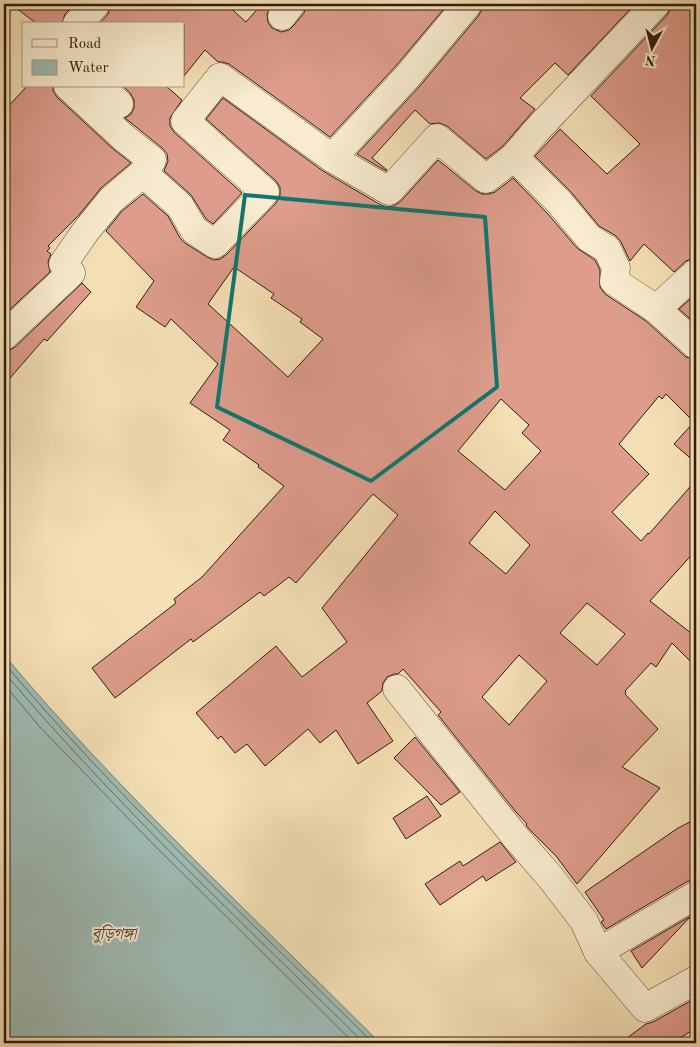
<svg xmlns="http://www.w3.org/2000/svg" width="700" height="1047" font-family="'Old Standard TT','Noto Serif Bengali',serif">
<style>
.water{fill:#9ebbb4;stroke:#727c71}
.lines{fill:none;stroke-linecap:round;stroke-linejoin:round}
.shore{stroke:#676c60;stroke-width:1}
.building{fill:#dd9c8c;stroke:#301d0c;fill-rule:evenodd}
.minor-casing{stroke:#614e36;stroke-width:29}
.minor{stroke:#f8ebcf;stroke-width:28}
.marked{fill:none;stroke:#0f766e;stroke-width:4;stroke-linejoin:round}
.labels{text-anchor:middle;stroke-width:4;stroke-linejoin:round;paint-order:stroke}
.water-label{font-size:16px;font-style:italic;fill:#514c3e;stroke:#f8ebcf}
</style>
<rect width="100%" height="100%" fill="#f5e0b5"/>
<filter id="stains"><feTurbulence type="fractalNoise" baseFrequency=".004" numOctaves="4"/><feColorMatrix values="0 0 0 0 .2 0 0 0 0 .09 0 0 0 0 .02 0 0 0 .5 -.17"/></filter>
<radialGradient id="worn" r=".72"><stop offset=".6" stop-color="#630" stop-opacity="0"/><stop offset="1" stop-color="#630" stop-opacity=".3"/></radialGradient>
<path class="water" d="M4,655c116,138 249,261 376,388h-376z"/>
<g class="lines">
<g class="shore">
<path d="M4,663c114,135 244,256 369,380"/>
<path d="M4,672c111,132 238,250 360,371"/>
<path d="M4,684l35,42 114,118 201,199"/>
</g>
</g>
<g class="building">
<path d="M11,4h64l-10,10 -3,10h-25z"/>
<path d="M111,4h115l20,18 16,-18h10l-5,10 1,8 4,6 9,4 8,-2 5,-5 10,-12 2,-9h142l-53,63 -65,70 -101,-73 -7,-2h-4l-13,-12 -21,26v-52h-85l9,-10z"/>
<path d="M482,4h153l-67,71 -13,-12 -35,35 15,11 -32,37 -17,13 -39,-33 -8,-3 -9,1 -15,-14 -43,48 15,12 -1,1 -29,-17 62,-67 60,-72 3,-6z"/>
<path d="M671,4h25v254l-10,3 -12,11 -30,-28 -14,17 -9,-19 -5,-6 -17,-10 -28,-34 -36,-36 25,-27 47,45 33,-30 -49,-48 76,-81 4,-7z"/>
<path d="M27,86h26v5l4,6 55,51 19,15 -30,25 -22,27 -31,31 2,2 -3,3 4,3 -3,8 2,10 -46,43v-204z"/>
<path d="M123,86h43l16,14 -12,18v8l4,6 68,61 -29,31 -7,-5 -15,-24 -27,-24 4,-10 -1,-7 -5,-6 -37,-30 6,-4 3,-6v-8l-4,-7z"/>
<path d="M223,98l100,73 58,34 6,2 7,-1 7,-5 37,-41 38,31 6,3h7l6,-2 18,-14 35,36 29,34 18,12 5,10v17l5,7 41,27 40,36 10,3v103l-22,-19 20,-22 -28,-28 -4,5 -3,-3 -40,48 30,30 -37,38 29,29 7,-8 1,1 47,-54v70l-46,51 46,36v30l-24,-24 -16,24 -5,-4 -26,28 1,1 -1,2 33,35 -36,38 38,21 -83,96 -21,-28 -26,-26 -4,-5 1,-1 -11,-12 -78,-97 3,-3 -38,-43 -5,5h-4l-7,3 -4,6 -1,8 -15,12 26,38 -35,23 -22,-34 -16,13 -12,-14 -43,37 -18,-22 -12,9 -14,-17 -3,3 -22,-26 80,-67 26,31 45,-35 -25,-34 76,-93 -25,-21 -77,89 -7,-6 -25,19 -4,-4 -67,50 -2,-3 -76,59 -23,-30 84,-65 -2,-4 28,-22 82,-91 -26,-19 1,-2 -36,-25 7,-10 -40,-27 28,-39 -47,-45 -6,8 -29,-20 18,-26 -48,-50 16,-20 21,-17 25,22 12,22 5,5 22,14 7,3 6,-1 6,-4 50,-52 4,-8v-8l-4,-6 -70,-62zM234,267l40,27 -3,4 31,21 -2,3 23,17 -35,38 -80,-73zM501,399l28,26 -7,8 19,18 -36,39 -47,-39zM495,511l35,34 -24,29 -37,-31zM587,603l38,31 -28,31 -37,-32zM519,655l28,26 -38,44 -27,-28z"/>
<path d="M82,283l9,9 -44,49 -3,-2 -40,46v-34h4l7,-4z"/>
<path d="M696,294v30l-17,-15z"/>
<path d="M415,737l45,55 -19,13 -47,-47z"/>
<path d="M427,796l14,20 -35,23 -13,-21z"/>
<path d="M696,819v60l-8,2 -82,48 -5,-7 3,-2 -19,-28 93,-64z"/>
<path d="M500,842l16,20 -30,19 -3,-5 -43,29 -15,-21 35,-23 3,5z"/>
<path d="M691,916l-49,52 -11,-17z"/>
<path d="M696,998v30l-24,15h-52l26,-19 7,-2z"/>
</g>
<g class="lines">
<defs>
<g id="minor">
<path d="M282,16l9,-12"/>
<path d="M77,24l19,-20"/>
<path d="M68,86l55,51 29,23 -9,13 37,33 14,24 21,14 50,-52 -80,-71 35,-44 112,81 57,33 48,-53 49,41 28,-22 21,-25 121,-128"/>
<path d="M99,86l20,18"/>
<path d="M514,157l46,46 29,35 18,11 9,19 -2,13 42,28 40,-36"/>
<path d="M332,158l75,-81 60,-72 -1,-1"/>
<path d="M656,309l40,36"/>
<path d="M4,336l67,-63 -8,-9 22,-32 26,-32 32,-27"/>
<path d="M397,689l121,151 33,38 33,43 14,31 47,56 51,-28"/>
<path d="M598,952l98,-57"/>
</g>
</defs>
<use href="#minor" class="minor-casing"/>
<use href="#minor" class="minor"/>
</g>
<path class="marked" d="M245,195l240,22 12,170 -126,94 -154,-74z"/>
<g class="labels">
<g class="water-label">
<text x="114" y="939">বুড়িগঙ্গা</text>
</g>
</g>
<rect width="700" height="1047" fill="none" stroke="#f5e0b5" stroke-width="20"/>
<rect x="5" y="5" width="690" height="1037" fill="none" stroke="#301d0c" stroke-width="2.5"/>
<rect x="10" y="10" width="680" height="1027" fill="none" stroke="#301d0c"/>
<rect x="22" y="22" width="162" height="65" fill="#f8ebcf" stroke="#a89981"/>
<rect x="32" y="39" width="25" height="8" fill="#f8ebcf" stroke="#a89981"/>
<text x="68" y="48" font-size="15" fill="#301d0c">Road</text>
<rect x="32" y="60" width="25" height="15" fill="#9ebbb4" stroke="#a89981"/>
<text x="68" y="72" font-size="15" fill="#301d0c">Water</text>
<g transform="translate(652 48) rotate(187)" stroke="#f8ebcf" stroke-width="4" paint-order="stroke">
<path d="M0-4L9 19L0 12L-9 19Z" fill="#301d0c"/>
<text y="-8" font-size="14" font-weight="bold" text-anchor="middle" fill="#301d0c">N</text>
</g>
<rect width="100%" height="100%" filter="url(#stains)"/>
<rect width="100%" height="100%" fill="url(#worn)"/>
</svg>
